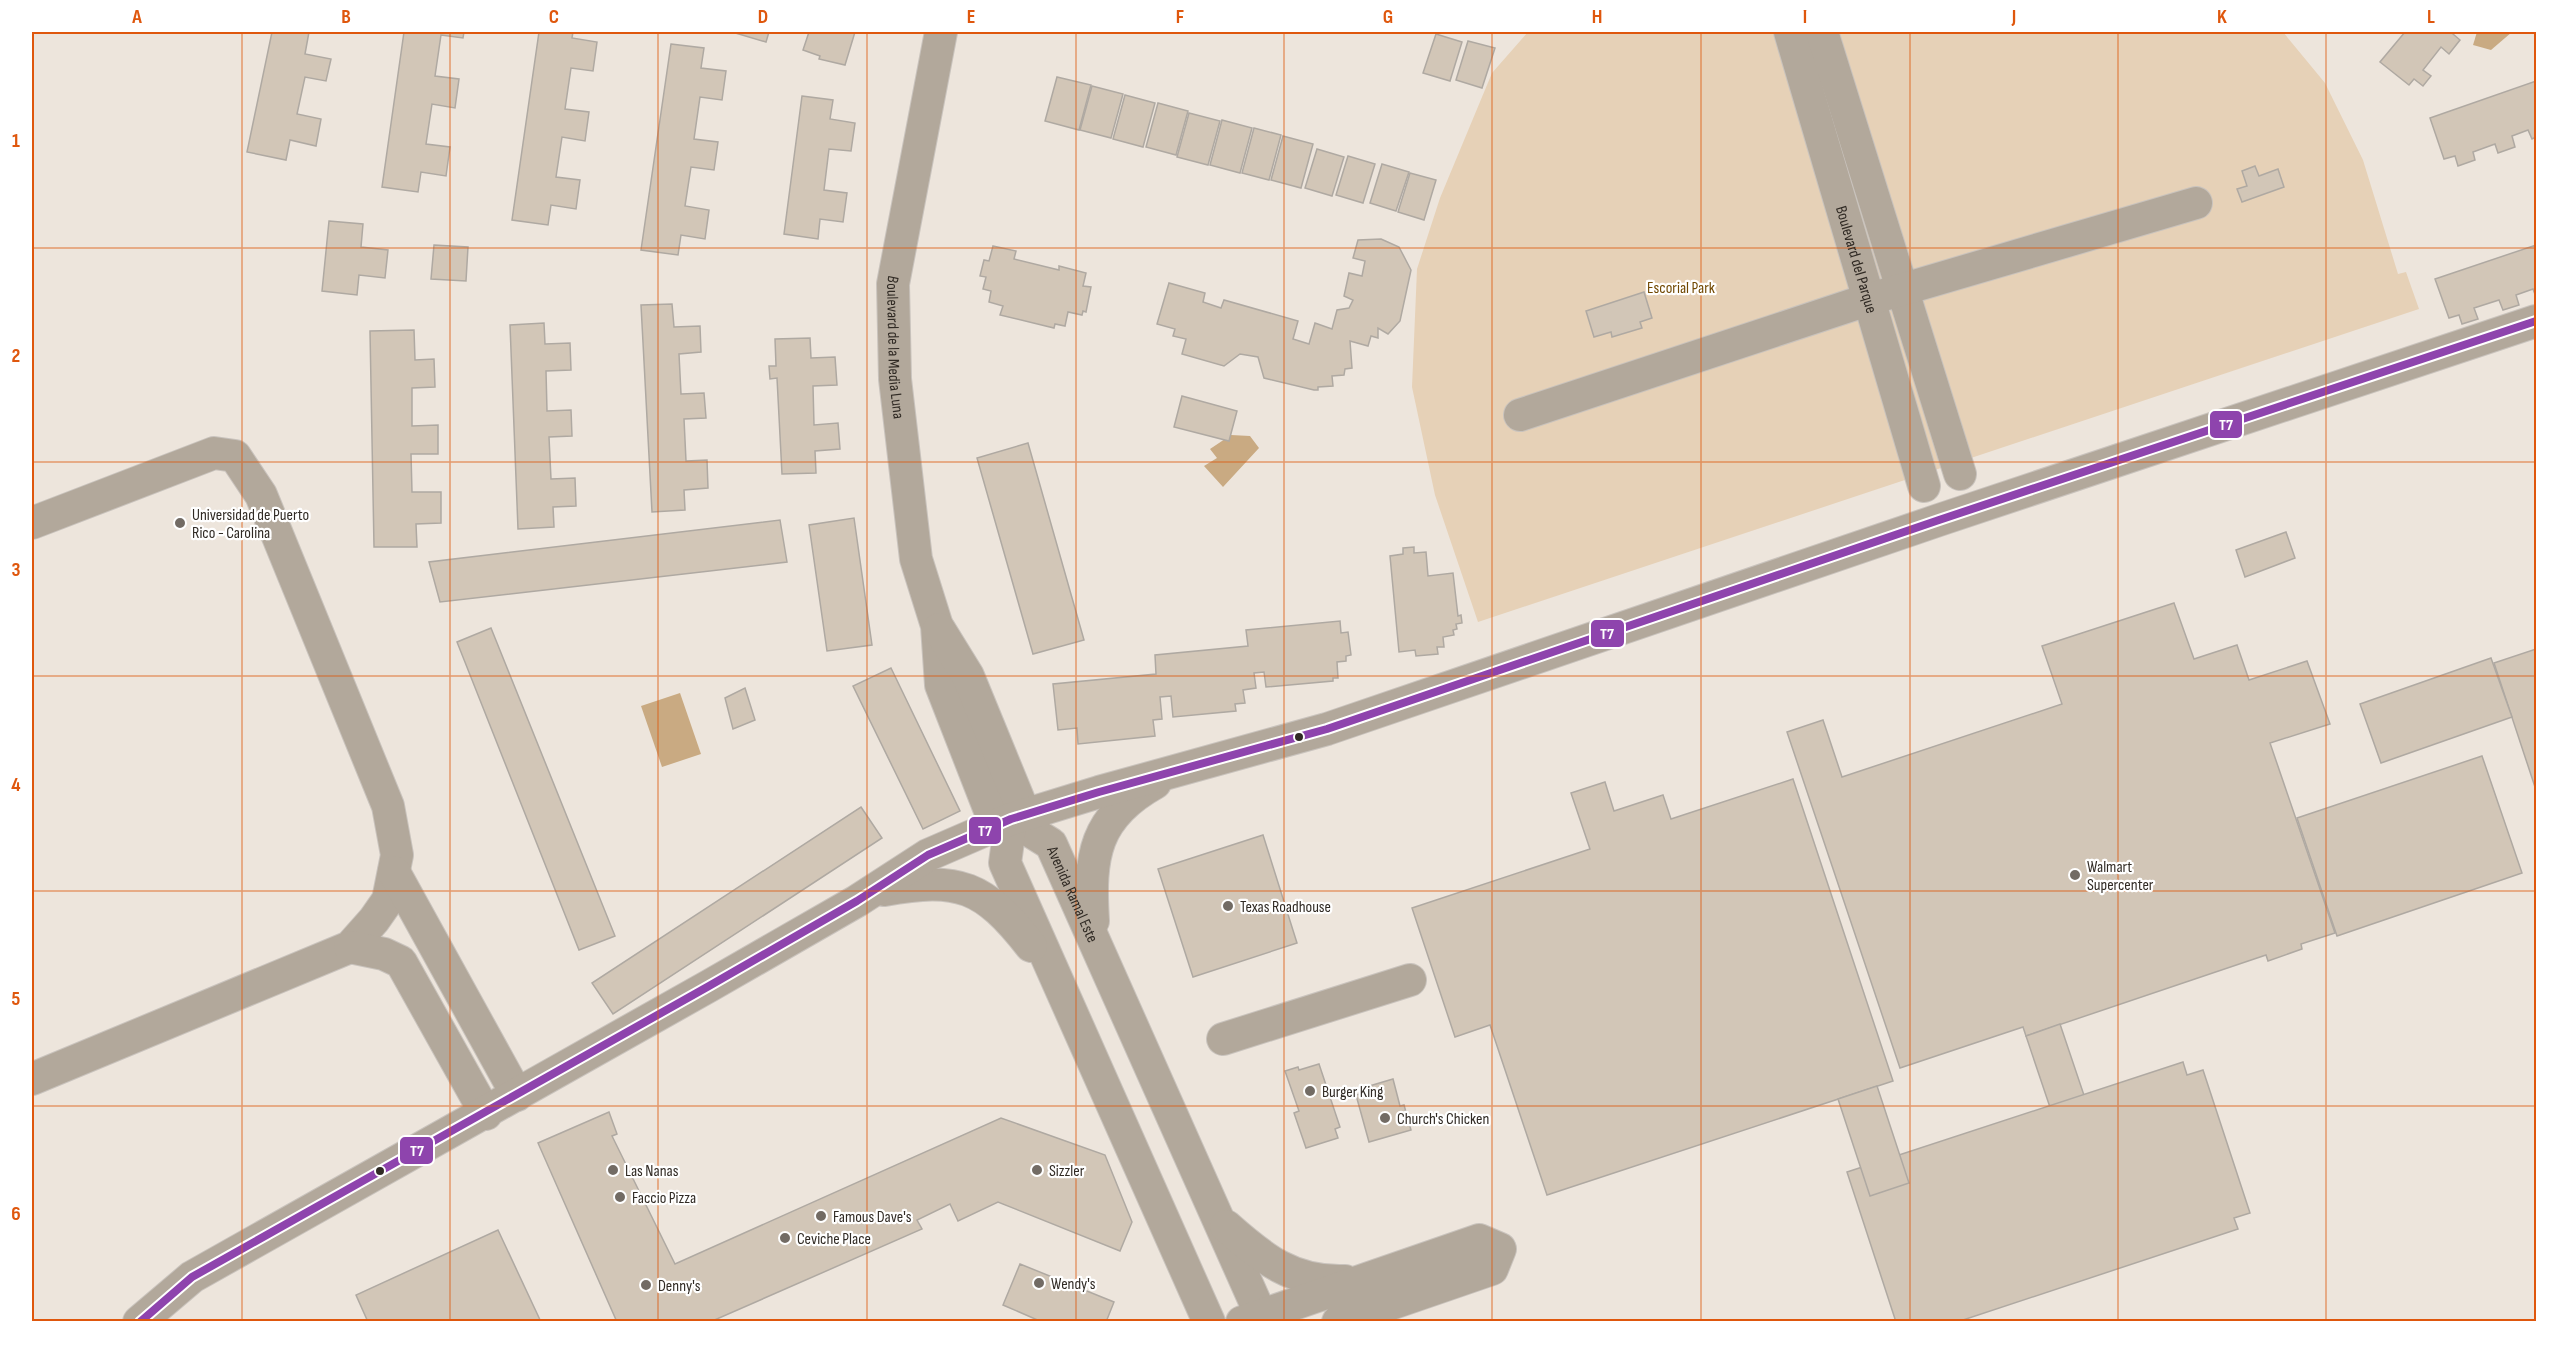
<svg xmlns="http://www.w3.org/2000/svg" width="2568" height="1353" font-family="'Sofia Sans Condensed',sans-serif">
<style>
.green{fill:#e6d1b7}
.water{fill:#c9aa82}
.building{fill:#d2c6b7;stroke:#afa9a2;stroke-width:1.5}
.lines{fill:none;stroke-linecap:round;stroke-linejoin:round}
.minor-casing{stroke:#c9c3bd;stroke-width:34}
.minor{stroke:#b2a89b;stroke-width:32}
.bus-1-casing{stroke:#fff;stroke-width:12}
.bus-1{stroke:#8e44ad;stroke-width:8}
.grid{fill:none;stroke:#df570d;stroke-width:1.5;stroke-opacity:0.55}
.poi-dot{fill:#726b64;stroke:#fff;stroke-width:2}
.bus-dot{fill:#302a24;stroke:#fff;stroke-width:2}
.labels{text-anchor:middle;stroke-width:4.5;stroke-linejoin:round;paint-order:stroke}
.street-label{font-size:16px;fill:#302a24;stroke:#fff}
.park-label{font-size:16px;fill:#714801;stroke:#fff}
.poi-label{font-size:16px;fill:#302a24;stroke:#fff;text-anchor:start}
.line-badge{stroke:#fff;stroke-width:2}
.badge-label{font-size:16px;text-anchor:middle;font-weight:bold;fill:#fff}
.neatline{fill:none;stroke:#df570d;stroke-width:2}
.grid-label{font-size:20px;text-anchor:middle;font-weight:bold;fill:#df570d}
</style>
<rect width="100%" height="100%" fill="#ede5dc"/>
<path class="green" d="M1528,32h755l42,51 38,77 35,114 8,-2 13,37 -941,313 -43,-127 -23,-108 5,-118 23,-71 52,-125z"/>
<g class="water">
<path d="M2477,32h35l-21,18 -18,-5z"/>
<path d="M1231,435l19,1 9,12 -36,39 -19,-21 13,-8 -7,-9z"/>
<path d="M680,693l21,61 -39,13 -21,-61z"/>
</g>
<g class="building">
<path d="M272,32h37l-4,22 26,5 -5,22 -21,-4 -8,37 24,5 -5,27 -26,-6 -4,20 -39,-8z"/>
<path d="M404,32h60l-1,6 -22,-3 -6,41 24,3 -4,29 -23,-4 -6,40 24,3 -4,29 -25,-4 -3,20 -36,-5z"/>
<path d="M539,32h34l-1,6 25,4 -4,29 -22,-3 -6,41 24,3 -4,29 -23,-4 -6,40 24,3 -4,29 -25,-4 -3,20 -36,-5z"/>
<path d="M732,32h37l-3,10z"/>
<path d="M809,32h46l-10,33 -26,-6 1,-3 -17,-6z"/>
<path d="M2405,32h50l-2,2 7,6 -11,14 -8,-7 -18,23 8,6 -8,10 -9,-7 -5,6 -29,-23z"/>
<path d="M1436,34l26,8 -12,39 -27,-8z"/>
<path d="M1468,41l27,7 -13,40 -26,-8z"/>
<path d="M671,44l33,4 -3,20 25,3 -4,29 -22,-3 -6,42 24,3 -4,28 -23,-3 -6,39 24,4 -4,29 -24,-4 -3,20 -37,-5z"/>
<path d="M1057,77l34,8 -12,45 -34,-9z"/>
<path d="M2536,81v56l-4,2 -4,-9 -16,6 3,11 -17,6 -3,-9 -22,8 2,8 -17,6 -3,-10 -11,3 -14,-41z"/>
<path d="M1092,86l31,8 -12,44 -31,-8z"/>
<path d="M1125,95l30,8 -12,44 -30,-8z"/>
<path d="M802,96l31,4 -3,19 25,4 -4,28 -22,-2 -5,41 23,3 -4,29 -23,-3 -2,20 -34,-5z"/>
<path d="M1158,103l30,8 -12,44 -30,-8z"/>
<path d="M1189,113l31,8 -12,44 -31,-8z"/>
<path d="M1222,120l30,8 -12,45 -30,-8z"/>
<path d="M1254,128l27,7 -12,45 -27,-7z"/>
<path d="M1283,136l30,8 -12,44 -30,-8z"/>
<path d="M1317,149l27,8 -12,39 -27,-8z"/>
<path d="M1348,156l27,8 -12,39 -27,-8z"/>
<path d="M1382,164l27,8 -13,39 -26,-8z"/>
<path d="M2255,166l4,10 19,-7 6,18 -42,15 -5,-13 10,-3 -5,-15z"/>
<path d="M1410,173l26,7 -12,40 -26,-8z"/>
<path d="M329,221l34,3 -2,23 27,3 -3,28 -26,-3 -2,20 -35,-4z"/>
<path d="M1381,239l18,8 12,23 -11,51 -12,13 -10,-6v10l-7,-2 -3,10 -18,-5 2,27 -7,1 -1,6 -12,1 1,10 -15,1v3h-4l-50,-12 -6,-21 -18,-3 -16,12 -42,-12 4,-15 -13,-3 2,-7 -18,-5 12,-41 36,10 -2,9 18,6 3,-8 74,21 -5,18 16,5 6,-21 17,6 5,-19 12,-2 4,-8 -9,-4 5,-23 13,3 3,-15 -12,-3 5,-18z"/>
<path d="M434,245l34,2 -2,34 -35,-2z"/>
<path d="M2536,245v52l-3,-8 -17,6 3,10 -16,5 -4,-10 -25,8 4,11 -16,5 -3,-9 -10,3 -14,-39z"/>
<path d="M993,246l23,5 -2,8 45,11v-4l27,7 -3,13 8,1 -5,25 -3,-1 -1,4 -14,-3 -3,14 -10,-2 -1,4 -54,-13 3,-9 -14,-4 2,-11 -8,-2 3,-12 -6,-1 4,-16 5,1z"/>
<path d="M1644,292l8,26 -12,4 2,6 -30,9 -1,-5 -17,5 -8,-26z"/>
<path d="M672,304l2,23 26,-1 1,26 -22,2 2,40 23,-1 2,25 -22,1 2,42 21,-1 1,28 -24,2 1,20 -33,2 -11,-207z"/>
<path d="M544,323l1,21 25,-1 1,27 -25,1 1,40 24,-1 1,26 -23,1 2,42 24,-1 1,28 -23,1 1,20 -36,2 -8,-204z"/>
<path d="M414,330l1,30 19,-1 1,28 -23,1v38l26,-1v29h-27l1,38h29v31l-25,1 1,23h-43l-4,-216z"/>
<path d="M810,338l1,20 24,-1 2,28 -24,1 1,39 24,-2 2,26 -25,2 1,22 -34,1 -5,-96 -7,1 -1,-13h7l-1,-27z"/>
<path d="M1182,396l55,15 -8,30 -55,-14z"/>
<path d="M1028,443l56,197 -51,14 -56,-196z"/>
<path d="M854,518l18,127 -45,6 -18,-126z"/>
<path d="M780,520l7,42 -347,40 -11,-40z"/>
<path d="M2286,532l9,26 -50,19 -9,-27z"/>
<path d="M1414,547v6l12,-1 2,24 25,-3 5,43 3,-1 1,8 -6,1 1,5 -4,1 1,5 -11,2 1,10h-7l1,7 -22,2 -1,-6 -16,2 -9,-96 13,-2v-6z"/>
<path d="M2174,603l20,56 43,-14 12,35 58,-19 23,63 -60,19 65,190 -34,11 1,5 -34,12 -2,-6 -240,81 -3,-9 -123,41 -113,-336 36,-12 19,57 220,-73 -20,-58z"/>
<path d="M1340,621l1,12 7,-1 3,23 -5,1v5l-9,1 1,16h-5v3l-67,6 -2,-15 -10,1 2,15 -13,2 2,13 -10,1 1,7 -63,6 -2,-21 -11,1 2,22 -9,1 2,16 -77,8 -1,-16 -19,2 -5,-46 103,-10 -1,-19 93,-9 -2,-16z"/>
<path d="M491,628l124,308 -36,14 -122,-308z"/>
<path d="M2536,649v141l-42,-127z"/>
<path d="M2491,658l21,59 -131,46 -21,-59z"/>
<path d="M891,668l69,143 -37,18 -70,-143z"/>
<path d="M745,688l10,32 -22,9 -8,-31z"/>
<path d="M2482,756l40,117 -185,63 -40,-118z"/>
<path d="M1793,779l100,302 -346,114 -57,-170 -35,12 -43,-129 178,-59 -19,-56 34,-11 9,29 49,-16 8,24z"/>
<path d="M861,807l21,31 -269,176 -21,-31z"/>
<path d="M1263,835l34,108 -104,34 -35,-108z"/>
<path d="M2060,1024l32,95 -34,12 -32,-95z"/>
<path d="M2183,1062l4,13 16,-5 47,143 -16,5 4,11 -281,93h-61l-49,-150z"/>
<path d="M1319,1064l21,63 -5,2 3,9 -32,10 -12,-35 5,-2 -14,-40 13,-4 1,3z"/>
<path d="M1393,1079l7,27 4,-1 7,25 -42,12 -13,-47 4,-1 -1,-5z"/>
<path d="M1877,1086l32,97 -39,13 -32,-97z"/>
<path d="M609,1112l8,22 -5,2 63,128 326,-146 104,37 27,67 -12,29 -122,-49 -40,19 -8,-17 -33,16 5,9 -212,93h-93l-79,-179z"/>
<path d="M498,1230l43,92h-173l-12,-27z"/>
<path d="M1020,1264l94,38 -8,20h-64l-39,-17z"/>
</g>
<g class="lines">
<defs>
<g id="minor">
<path id="s1" d="M941,32l-48,252 2,95 21,180 21,67 4,59 55,141"/>
<path id="s2" d="M1790,32l134,454"/>
<path d="M1822,32l138,442"/>
<path d="M1520,415l350,-116 326,-96"/>
<path d="M32,523l182,-70 21,3 26,39 127,311 9,49 -9,45 -14,20 -24,27 -318,132"/>
<path d="M939,629l29,47 57,139"/>
<path id="s3" d="M1011,819l40,25 213,478"/>
<path d="M1011,819l-6,44 204,459"/>
<path d="M394,872l123,223"/>
<path d="M884,890c75,-14 100,-4 147,56"/>
<path d="M1093,921c-4,-65 1,-104 62,-138"/>
<path d="M350,947l34,7 17,8 85,152"/>
<path d="M1223,1039l187,-59"/>
<path d="M1226,1226c37,33 67,57 119,55"/>
<path d="M139,1322l53,-45 517,-291 148,-85 71,-46 83,-36 88,-27 228,-63 612,-209 597,-199"/>
<path d="M1242,1322l237,-82 21,9 -8,20 -154,53"/>
</g>
</defs>
<use href="#minor" class="minor-casing"/>
<use href="#minor" class="minor"/>
<defs>
<path id="bus-1" d="M140,1322l52,-45 517,-291 148,-85 71,-46 83,-36 88,-27 228,-63 612,-209 597,-199"/>
</defs>
<use href="#bus-1" class="bus-1-casing"/>
<use href="#bus-1" class="bus-1"/>
</g>
<path class="grid" d="M242,32v1290M450,32v1290M658,32v1290M867,32v1290M1076,32v1290M1284,32v1290M1492,32v1290M1701,32v1290M1910,32v1290M2118,32v1290M2326,32v1290M32,248h2504M32,462h2504M32,676h2504M32,891h2504M32,1106h2504"/>
<g class="poi-dot">
<circle cx="180" cy="523" r="6"/>
<circle cx="2075" cy="875" r="6"/>
<circle cx="1228" cy="906" r="6"/>
<circle cx="1310" cy="1091" r="6"/>
<circle cx="1385" cy="1118" r="6"/>
<circle cx="613" cy="1170" r="6"/>
<circle cx="1037" cy="1170" r="6"/>
<circle cx="620" cy="1197" r="6"/>
<circle cx="821" cy="1216" r="6"/>
<circle cx="785" cy="1238" r="6"/>
<circle cx="1039" cy="1283" r="6"/>
<circle cx="646" cy="1285" r="6"/>
</g>
<g class="bus-dot">
<circle cx="1299" cy="737" r="5"/>
<circle cx="380" cy="1171" r="5"/>
</g>
<g class="labels">
<g class="street-label">
<text dy="6" stroke="none"><textPath href="#s2" startOffset="237">Boulevard del Parque</textPath></text>
<text dy="6" stroke="none"><textPath href="#s1" startOffset="320">Boulevard de la Media Luna</textPath></text>
<text dy="6" stroke="none"><textPath href="#s3" startOffset="102">Avenida Ramal Este</textPath></text>
</g>
<g class="park-label">
<text x="1681" y="293">Escorial Park</text>
</g>
<g class="poi-label">
<text x="192" y="520">Universidad de Puerto<tspan x="192" dy="18">Rico - Carolina</tspan></text>
<text x="2087" y="872">Walmart<tspan x="2087" dy="18">Supercenter</tspan></text>
<text x="1240" y="912">Texas Roadhouse</text>
<text x="1322" y="1097">Burger King</text>
<text x="1397" y="1124">Church's Chicken</text>
<text x="625" y="1176">Las Nanas</text>
<text x="1049" y="1176">Sizzler</text>
<text x="632" y="1203">Faccio Pizza</text>
<text x="833" y="1222">Famous Dave's</text>
<text x="797" y="1244">Ceviche Place</text>
<text x="1051" y="1289">Wendy's</text>
<text x="658" y="1291">Denny's</text>
</g>
</g>
<g class="line-badge">
<rect x="2209" y="410" width="34" height="29" rx="6" fill="#8e44ad"/>
<rect x="1590" y="619" width="35" height="29" rx="6" fill="#8e44ad"/>
<rect x="968" y="816" width="34" height="29" rx="6" fill="#8e44ad"/>
<rect x="399" y="1136" width="35" height="29" rx="6" fill="#8e44ad"/>
</g>
<g class="badge-label">
<text x="2226" y="430">T7</text>
<text x="1607" y="639">T7</text>
<text x="985" y="836">T7</text>
<text x="417" y="1156">T7</text>
</g>
<rect width="2568" height="1353" fill="none" stroke="#ffffff" stroke-width="66"/>
<rect x="33" y="33" width="2502" height="1287" class="neatline"/>
<g class="grid-label">
<text x="137" y="23">A</text>
<text x="346" y="23">B</text>
<text x="554" y="23">C</text>
<text x="763" y="23">D</text>
<text x="971" y="23">E</text>
<text x="1180" y="23">F</text>
<text x="1388" y="23">G</text>
<text x="1597" y="23">H</text>
<text x="1805" y="23">I</text>
<text x="2014" y="23">J</text>
<text x="2222" y="23">K</text>
<text x="2431" y="23">L</text>
<text x="16" y="147">1</text>
<text x="16" y="362">2</text>
<text x="16" y="576">3</text>
<text x="16" y="791">4</text>
<text x="16" y="1005">5</text>
<text x="16" y="1220">6</text>
</g>
</svg>
